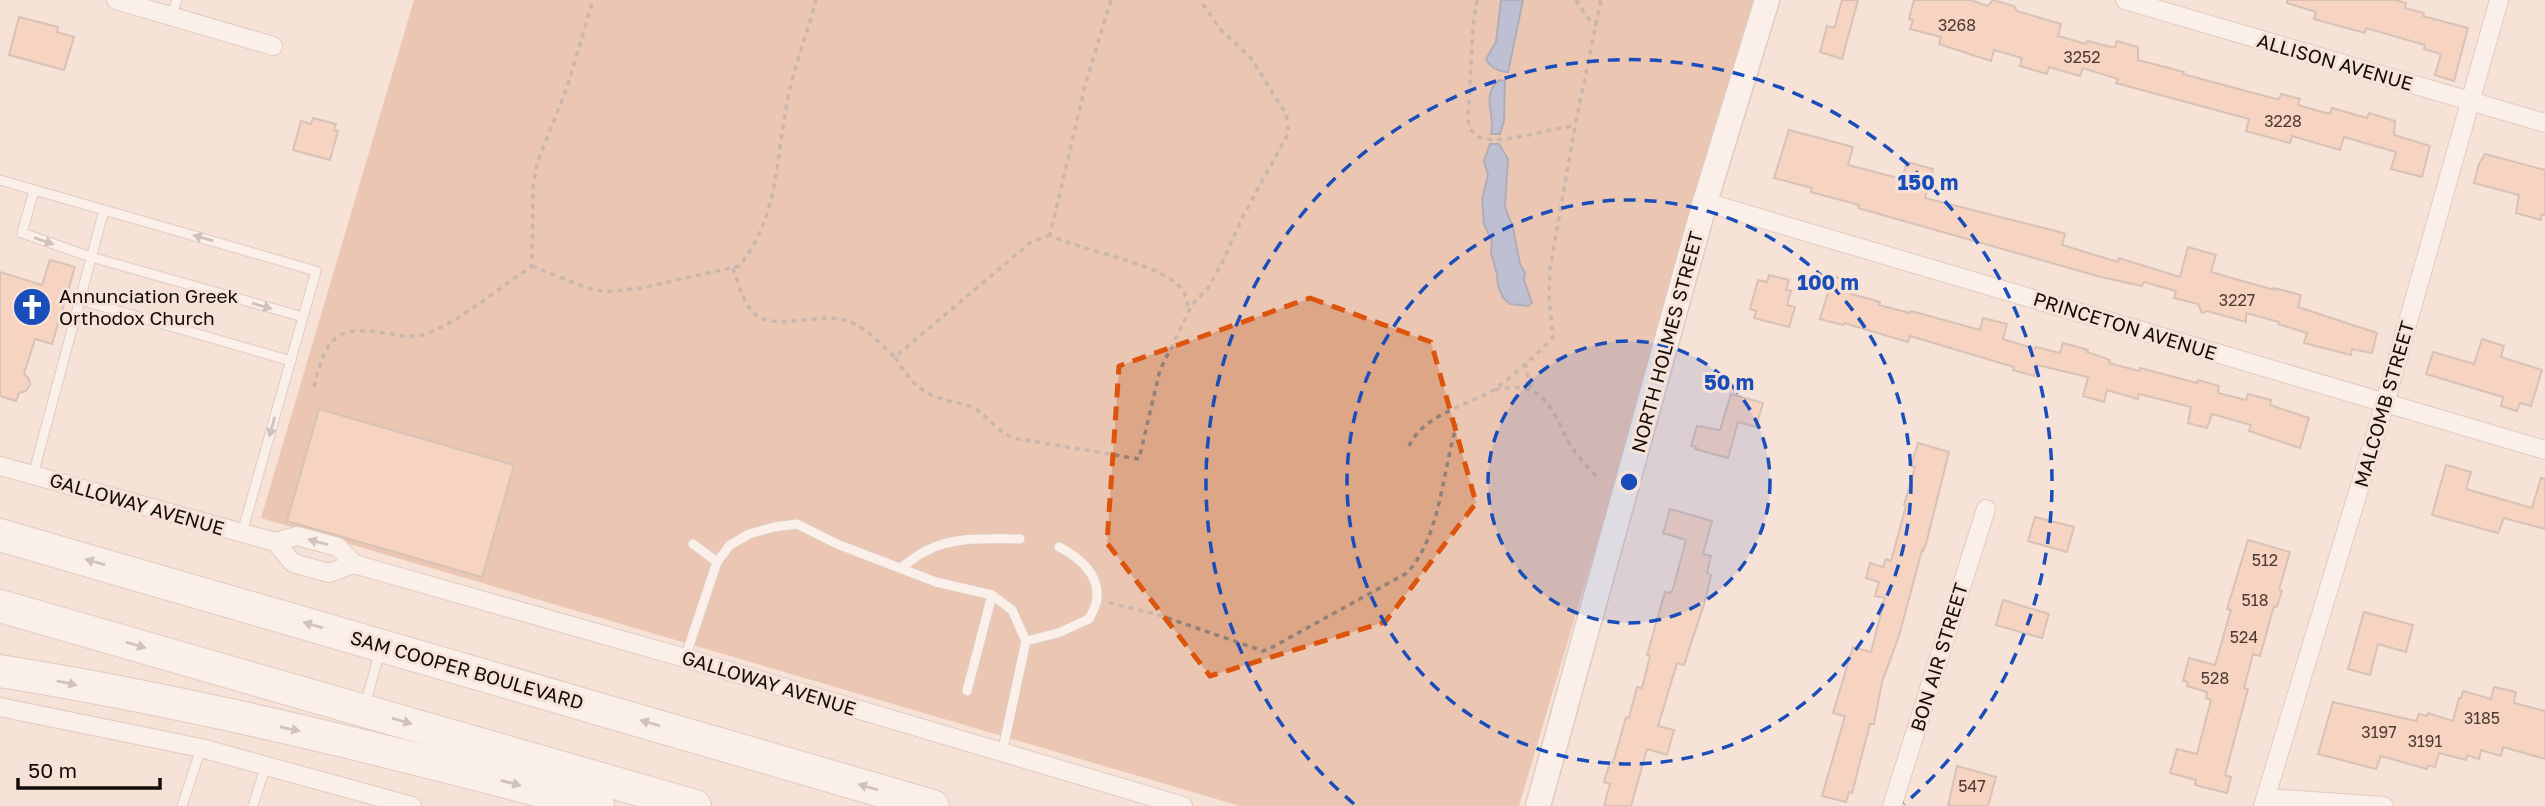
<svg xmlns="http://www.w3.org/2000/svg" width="2545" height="806" font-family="'Golos Text',sans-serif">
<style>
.green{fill:#dca687}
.water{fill:#7896ce;stroke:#5a6d93;stroke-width:2}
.building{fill:#f7c4a6;stroke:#af9c91;stroke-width:2}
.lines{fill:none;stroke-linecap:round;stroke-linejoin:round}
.service-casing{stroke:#c2afa4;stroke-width:11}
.minor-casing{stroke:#c2afa4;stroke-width:20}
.secondary-casing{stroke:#c2afa4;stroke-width:27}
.motorway-casing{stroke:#c2afa4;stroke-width:34}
.path{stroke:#908179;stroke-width:3.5;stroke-dasharray:5 5;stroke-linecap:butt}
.service{stroke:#fff;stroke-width:9}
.minor{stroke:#fff;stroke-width:18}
.secondary{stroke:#fff;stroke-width:24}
.motorway{stroke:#fff;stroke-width:32}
.oneway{fill:#a19e9c}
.marked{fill:none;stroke:#dd550c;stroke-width:5;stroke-dasharray:14 9;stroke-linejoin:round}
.ring{fill:none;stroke:#184dba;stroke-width:3.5;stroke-dasharray:12 9}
.labels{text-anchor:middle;stroke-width:6;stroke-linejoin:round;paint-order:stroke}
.number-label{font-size:16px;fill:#4c3a30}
.street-label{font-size:19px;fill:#130c08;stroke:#f7e2d7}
.poi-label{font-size:19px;fill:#130c08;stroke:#f7e2d7;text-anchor:start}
.centre{fill:#184dba;stroke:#f7e2d7;stroke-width:3.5}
.ring-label{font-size:21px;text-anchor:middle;font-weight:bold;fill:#184dba;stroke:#f7e2d7;stroke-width:6;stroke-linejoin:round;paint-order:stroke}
</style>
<rect width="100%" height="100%" fill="#f7e2d7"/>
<path class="green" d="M414,0h1344l-239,806h-279l-979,-288z"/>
<g class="water">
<path d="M1501,0h22l-14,68 -1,4c-9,0 -18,-5 -22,-13l10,-17z"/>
<path d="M1499,80l6,1 -1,40 -4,13h-9c5,-19 -11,-38 8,-54z"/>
<path d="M1490,144h9l9,15 -3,48 8,21 7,36 5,9 -1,7 8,23 -4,3 -18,-2 -7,-6 -5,-12 -1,-12 -6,-21 1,-12 -8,-17 -2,-24 6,-25 -4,-14z"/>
</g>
<g class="building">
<path d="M1842,0h16l-16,59 -22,-7 7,-26 7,2 1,-2z"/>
<path d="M1914,0h56l18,6 5,-6 21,6 3,5 44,13 -3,12 28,8 1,-3 24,6h4l2,-6 21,6v13l46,12 -1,2 93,25h3l2,-5 19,5 -2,5 3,2 29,8 2,-6 35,10 2,-5 26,8 -1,14 36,11 -8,31 -31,-8 5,-17 -52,-15 -4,13 -48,-14 -2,7 -44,-12 3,-12 -133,-36 2,-4 -35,-11 -3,8 -31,-9 -2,7 -27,-8 2,-8 -28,-8 -3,11 -52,-17 2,-7 -31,-8 3,-9 -4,-1z"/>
<path d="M2287,0h108l11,3 -1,5 19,5 -1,3 45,12 -14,53 -19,-6 6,-21 -17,-5 1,-4 -59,-17 -1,5 -51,-14 2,-7 -29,-9z"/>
<path d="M19,17l39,10 -1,5 17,5 -10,33 -55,-15z"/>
<path d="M313,118l23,6 -2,6 4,1 -8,29 -37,-10 8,-29 10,3z"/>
<path d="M1789,130l64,17 -5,18 54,14 5,-17 26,7 -8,29 131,33 9,3 -3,11 56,17 1,-4 61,19 8,-30 28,8 -5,17 63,18v-2l27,7 -3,12 79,26 -5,20 -20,-4 -1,6 -47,-12 3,-10 -29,-9 1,-2 -33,-9v9l-39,-11 -5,2 -4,-9 -24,-6 2,-7 -32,-9 -2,4 -41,-9 -243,-69 1,-3 -48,-13 1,-4 -38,-10z"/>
<path d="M2485,154l60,16v45l-3,-1 -1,6 -25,-7 3,-18 -45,-12 5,-19z"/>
<path d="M50,260l25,7 -23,77 -17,-5 -11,35 5,5 1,6 -4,6 -7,2 -3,8 -16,-5v-124l42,13z"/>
<path d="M1769,275l20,5 -3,10 5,1 -4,14 8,2 -6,20 -35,-9 2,-7 -6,-2 8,-29 9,2z"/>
<path d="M1833,276l20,6 -2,12 29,8 -1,3 31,8 1,-2 69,19 3,-12 24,6 -4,15 32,10 1,-2 24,6 3,-10 25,7 -1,2 23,8 -1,3 30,8 1,-3 57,15 1,-3 21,6 -1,7 28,7 2,-6 23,6 -1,5 39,13 -9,30 -51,-17 2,-6 -39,-11 -5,14 -19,-5 3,-16 -52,-13 -1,5 -31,-9 -3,12 -21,-6 5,-19 -51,-12 -3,11 -21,-6 1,-3 -104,-31 -2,6 -64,-19 -1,2 -23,-6z"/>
<path d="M2482,339l22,7 -3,11 41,13 -11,36 -11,-3 -3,8 -16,-5 2,-9 -77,-23 7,-22 41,12z"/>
<path d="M1731,394l32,9 -7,24 -18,-5 -10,36 -33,-9 1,-2 -5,-1 6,-20 23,4z"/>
<path d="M319,409l195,56 -32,112 -195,-56z"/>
<path d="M1918,443l31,9 -23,92 -3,7 -1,-1 -23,86 -17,46 -8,42h-4l-18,69 -3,-1 -3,10 -24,-6 23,-80 -12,-3 20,-66 18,5 14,-54 -10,-2 4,-14 -13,-4 4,-15 13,4 3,-8 5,2 15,-55 -2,-1 11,-38 -4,-1z"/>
<path d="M2446,465l25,7 -5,17 66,19 9,-30 4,1v50l-41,-11 -6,15 -66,-18z"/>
<path d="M1670,509l42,12 -9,33 8,2 -4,17 4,2 -5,23 -22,67 -7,-2 -19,63 16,4 -7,25 -20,-6 -16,57h-27l6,-22 -6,-2 6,-20 3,1 13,-46 3,1 8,-31 5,1 8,-32 -3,-1 18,-63 5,1 3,-4 13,-49 -23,-7z"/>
<path d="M2035,517l39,10 -7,25 -39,-11z"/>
<path d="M2248,540l42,12 -11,38 3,1 -5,16 -3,-1 -14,50 -7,-2 -9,34 4,1 -23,86 6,2 -4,16 -32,-8 1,-5 -26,-7 7,-24 20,5 14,-54 -5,-2 1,-6 -20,-6 1,-4 -5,-1 6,-23 26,7 16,-55 -4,-1z"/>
<path d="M2003,600l46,14 -7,24 -46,-13z"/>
<path d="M2364,612l49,13 -7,27 -28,-8 -8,31 -22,-6z"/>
<path d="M2494,687l22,5 -2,11 31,8v48l-42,-12 -2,9 -20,-6 -2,9 -12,-4 -1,5 -27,-7 -4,14 -7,-2 -1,4 -46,-13 -5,13 -58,-15 15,-52 83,19 3,-7 8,2 1,-3 25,8 6,-23h2l2,-7 28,8z"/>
<path d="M1957,766l39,11 -8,29h-40z"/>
</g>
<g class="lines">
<defs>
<g id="service">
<path d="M171,16l6,-16"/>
<path d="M0,180l316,91 -74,262"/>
<path d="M34,190l-12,43 69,24 212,60"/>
<path d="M80,300l211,61"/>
<path d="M33,475l71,-265"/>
<path d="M693,544l24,18"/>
<path d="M901,568c8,-6 17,-14 27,-18 27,-14 62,-11 92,-11"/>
<path d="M1026,641l32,-8 31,-14c3,-6 8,-14 8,-21 2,-24 -18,-41 -38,-51"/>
<path d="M685,658l32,-96 13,-17 19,-11 25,-7 23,-3 40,20 99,38 56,13 20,15 14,31 -24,112"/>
<path d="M967,691l25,-96"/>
<path d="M365,705l15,-54"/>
<path d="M182,806l19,-58"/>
<path d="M253,806l13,-42"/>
</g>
<g id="minor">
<path d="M116,0l157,46"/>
<path d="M2125,0l420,123"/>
<path d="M1705,202l840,248"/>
<path d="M0,466l275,76 22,-6 41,11 16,17 331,94 498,148"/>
<path d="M275,542l18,21 36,10 25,-9"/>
<path d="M0,707l201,41 211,58"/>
<path d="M2266,798l118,8"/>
<path d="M1892,806l94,-297"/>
<path d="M2263,806l122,-403 114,-403"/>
</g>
<path id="secondary" d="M1538,806l167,-604 62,-202"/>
<g id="motorway">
<path d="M0,535l933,271"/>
<path d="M0,606l695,200"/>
<path d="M0,671c202,32 401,83 598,135"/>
</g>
</defs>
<use href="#service" class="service-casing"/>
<use href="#minor" class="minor-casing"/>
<use href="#secondary" class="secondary-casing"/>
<use href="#motorway" class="motorway-casing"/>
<g class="path">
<path d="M1111,0l-25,82 -36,153c30,16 117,29 133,56 4,6 5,13 5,21"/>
<path d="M1477,0l-4,26 -5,94c2,10 7,18 18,19 23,4 63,-11 89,-13"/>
<path d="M1576,0l14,21 7,4"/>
<path d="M532,266l53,21 20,5 37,-4 97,-22c41,-48 37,-115 50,-173 7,-31 19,-62 27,-93"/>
<path d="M733,268c18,57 24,57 82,51 11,-1 22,-2 32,2 18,5 34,24 48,36l136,-115 19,-7"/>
<path d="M895,357c17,27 26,37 58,45 7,2 15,3 21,6 15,10 21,21 39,30l126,21 21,-89 32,-65 16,-17 16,-29 18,-41 47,-86 -3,-18 -35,-56 -30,-28 -21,-30"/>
<path d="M1525,363l6,25"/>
<path d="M314,387c12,-54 25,-62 78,-53 14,3 23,4 36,-1 36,-14 72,-46 104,-67l1,-80 4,-23 30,-75 26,-88"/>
<path d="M1495,390c47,-11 55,15 73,51 8,14 20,27 32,38"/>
<path d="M1409,446c15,-31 55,-40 83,-55 13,-8 53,-43 61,-54l-4,-38 1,-30 25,-143 26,-126"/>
<path d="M1109,603l47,11 107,37 6,-2 138,-76c35,-38 35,-106 52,-155"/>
</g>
<use href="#service" class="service"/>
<use href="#minor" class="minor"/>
<use href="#secondary" class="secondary"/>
<use href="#motorway" class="motorway"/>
</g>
<defs><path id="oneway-solid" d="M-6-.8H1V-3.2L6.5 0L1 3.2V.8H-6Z" transform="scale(1.75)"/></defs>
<g class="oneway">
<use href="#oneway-solid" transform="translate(203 238) rotate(-164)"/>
<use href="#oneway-solid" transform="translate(44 241) rotate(19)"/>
<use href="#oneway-solid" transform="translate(262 306) rotate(16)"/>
<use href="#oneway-solid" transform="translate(272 427) rotate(106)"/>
<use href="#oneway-solid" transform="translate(318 542) rotate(-165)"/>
<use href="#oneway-solid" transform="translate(95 562) rotate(-164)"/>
<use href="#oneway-solid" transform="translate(313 625) rotate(-164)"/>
<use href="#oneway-solid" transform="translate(136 645) rotate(16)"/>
<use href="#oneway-solid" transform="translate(67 683) rotate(12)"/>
<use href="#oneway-solid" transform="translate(402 721) rotate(16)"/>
<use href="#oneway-solid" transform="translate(650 723) rotate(-164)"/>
<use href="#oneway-solid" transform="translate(290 729) rotate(12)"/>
<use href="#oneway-solid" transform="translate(511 783) rotate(15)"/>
<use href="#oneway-solid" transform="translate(868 787) rotate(-164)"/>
</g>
<path d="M0 0H2545V806H0ZM1310,298l121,44 45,161 -91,119 -175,54 -103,-133 12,-177z" fill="#f7e2d7" fill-opacity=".55" fill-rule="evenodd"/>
<path class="marked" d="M1310,298l121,44 45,161 -91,119 -175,54 -103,-133 12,-177z"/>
<circle cx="1629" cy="482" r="141" fill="#184dba" fill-opacity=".12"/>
<g class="ring">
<circle cx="1629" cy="482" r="141"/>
<circle cx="1629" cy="482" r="282"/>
<path d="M1354 804A423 423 0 1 1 1904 804"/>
</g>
<defs>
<symbol id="church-disc" viewBox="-11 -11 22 22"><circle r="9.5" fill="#184dba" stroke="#f7e2d7"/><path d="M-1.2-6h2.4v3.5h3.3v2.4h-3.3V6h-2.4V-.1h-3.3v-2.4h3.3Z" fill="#fff"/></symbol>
</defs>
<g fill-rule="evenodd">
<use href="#church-disc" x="10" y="285" width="44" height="44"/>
</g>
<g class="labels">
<g class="number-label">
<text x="1957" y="31">3268</text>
<text x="2082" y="63">3252</text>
<text x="2283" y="127">3228</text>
<text x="2237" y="306">3227</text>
<text x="2265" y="566">512</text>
<text x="2255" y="606">518</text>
<text x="2244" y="643">524</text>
<text x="2215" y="684">528</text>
<text x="2482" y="724">3185</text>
<text x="2379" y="738">3197</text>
<text x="2425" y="747">3191</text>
<text x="1972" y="792">547</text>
</g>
<g class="street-label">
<text transform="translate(2335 62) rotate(16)" y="7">ALLISON AVENUE</text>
<text transform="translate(2125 326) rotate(17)" y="7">PRINCETON AVENUE</text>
<text transform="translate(1667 342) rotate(-75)" y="7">NORTH HOLMES STREET</text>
<text transform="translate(2384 404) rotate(-74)" y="7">MALCOMB STREET</text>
<text transform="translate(137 504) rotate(16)" y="7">GALLOWAY AVENUE</text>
<text transform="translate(1939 657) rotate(-73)" y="7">BON AIR STREET</text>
<text transform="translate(467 670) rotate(16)" y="7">SAM COOPER BOULEVARD</text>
<text transform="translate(769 683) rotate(17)" y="7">GALLOWAY AVENUE</text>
</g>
<g class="poi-label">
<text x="59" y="303">Annunciation Greek<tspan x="59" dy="22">Orthodox Church</tspan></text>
</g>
</g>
<circle cx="1629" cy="482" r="10" class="centre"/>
<g class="ring-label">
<text x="1928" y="190">150 m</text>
<text x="1828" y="290">100 m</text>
<text x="1729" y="390">50 m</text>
</g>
<path d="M18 778v10h142v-10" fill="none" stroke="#130c08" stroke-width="3.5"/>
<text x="28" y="778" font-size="21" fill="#130c08" stroke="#f7e2d7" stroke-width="5" paint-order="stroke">50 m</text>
</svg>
